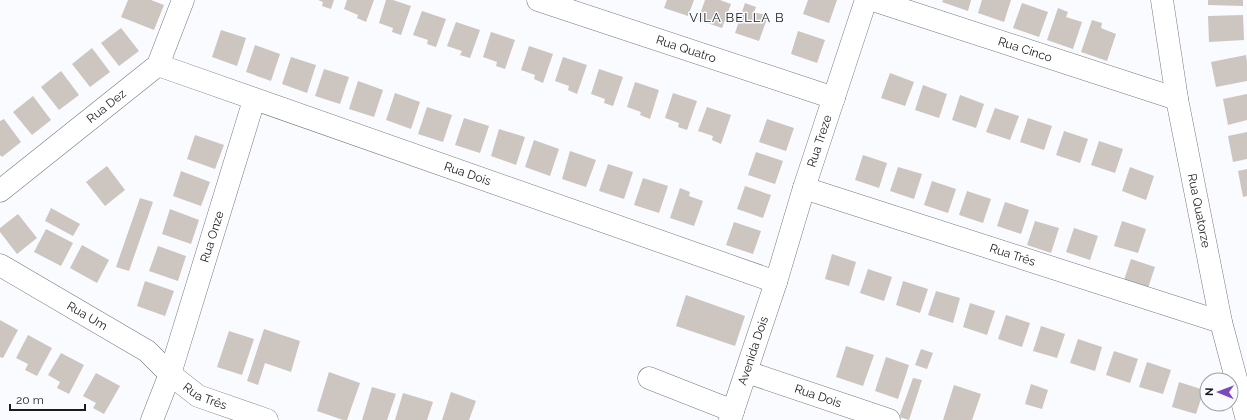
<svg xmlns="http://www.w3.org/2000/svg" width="1247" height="420" font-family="Raleway,sans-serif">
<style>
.building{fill:#cdc5c0}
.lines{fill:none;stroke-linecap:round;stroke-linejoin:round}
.street-casing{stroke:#75787f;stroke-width:23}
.street{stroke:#fff;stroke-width:22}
.labels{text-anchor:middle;stroke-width:3;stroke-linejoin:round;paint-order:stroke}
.street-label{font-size:12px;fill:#1a1b1e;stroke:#fafbfe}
.neighbourhood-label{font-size:13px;letter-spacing:1px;fill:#1a1b1e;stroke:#fafbfe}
</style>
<rect width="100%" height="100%" fill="#fafbfe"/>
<g class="building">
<path d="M128,0h23l13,5 -10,25 -33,-13z"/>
<path d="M318,0h16l-3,9 -9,-3 1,-4z"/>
<path d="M347,0h27l-8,22 -9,-4 1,-3 -14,-6z"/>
<path d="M386,0h7l18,6 -10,29 -9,-3 1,-4 -14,-5z"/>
<path d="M667,0h27l-6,16 -24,-8z"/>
<path d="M705,0h15l11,4 -9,24 -24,-8z"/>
<path d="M808,0h29l-8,23 -26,-9z"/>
<path d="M943,0h28l-3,11 -26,-9z"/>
<path d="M982,0h29l-7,22 -26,-9z"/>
<path d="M1208,0h35v6l-35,-1z"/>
<path d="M745,3l11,4 -2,5 14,4 -9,25 -24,-8z"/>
<path d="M1022,3l26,9 -9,25 -26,-9z"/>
<path d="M1058,8l10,4 -2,5 16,5 -9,27 -26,-9z"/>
<path d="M422,11l24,8 -10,28 -9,-3 1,-4 -15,-5z"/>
<path d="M1243,15l1,25 -35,2 -1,-26z"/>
<path d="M1092,20l10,3 -1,5 15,6 -9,27 -26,-9z"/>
<path d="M456,22l24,8 -10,28 -10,-3 2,-4 -15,-5z"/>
<path d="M121,28l18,23 -20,15 -18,-23z"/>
<path d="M221,30l25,8 -9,28 -25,-9z"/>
<path d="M798,31l27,9 -8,23 -26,-9z"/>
<path d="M491,32l24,8 -10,29 -9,-3 1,-4 -14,-5z"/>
<path d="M255,45l25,9 -9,27 -25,-9z"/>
<path d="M529,46l24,8 -10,29 -9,-4 1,-4 -14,-5z"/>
<path d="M92,48l18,24 -20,15 -18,-23z"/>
<path d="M1246,55l1,7v19l-31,6 -5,-25z"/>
<path d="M291,57l25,8 -9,28 -25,-9z"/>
<path d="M563,57l24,8 -10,29 -9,-4 1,-4 -14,-5z"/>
<path d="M324,69l25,8 -9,27 -25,-8z"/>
<path d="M599,69l24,8 -10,29 -9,-3 1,-4 -14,-5z"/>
<path d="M61,71l18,24 -20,15 -18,-23z"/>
<path d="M890,73l24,9 -9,24 -24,-8z"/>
<path d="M358,81l25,9 -9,27 -25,-8z"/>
<path d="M635,82l24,8 -9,29 -10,-4 1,-3 -14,-5z"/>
<path d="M923,85l24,9 -8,24 -24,-8z"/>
<path d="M395,93l25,9 -9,27 -25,-9z"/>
<path d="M673,93l24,8 -10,29 -9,-3 1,-4 -14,-5z"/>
<path d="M1247,94v26l-19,5 -5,-26z"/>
<path d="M960,95l24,9 -8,24 -24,-8z"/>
<path d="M33,96l18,24 -19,15 -19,-23z"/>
<path d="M427,107l25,8 -9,27 -25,-8z"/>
<path d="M707,107l24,8 -10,29 -9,-4 1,-4 -15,-5z"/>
<path d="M995,108l24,8 -9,24 -24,-8z"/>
<path d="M464,118l25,8 -9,27 -25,-8z"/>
<path d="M1028,118l24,8 -8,24 -24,-8z"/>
<path d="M4,119l17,23 -19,15 -2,-2v-34z"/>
<path d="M767,119l27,9 -8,23 -27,-9z"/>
<path d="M499,129l26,8 -9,28 -25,-9z"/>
<path d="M1064,131l24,8 -8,24 -24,-8z"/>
<path d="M1247,132v27l-14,3 -5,-26z"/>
<path d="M195,135l29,10 -9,24 -28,-10z"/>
<path d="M534,140l25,9 -9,27 -25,-9z"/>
<path d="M1099,141l24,8 -8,24 -24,-8z"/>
<path d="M570,151l26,9 -10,27 -24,-8z"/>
<path d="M756,152l27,9 -8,23 -27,-9z"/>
<path d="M863,155l24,8 -8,25 -24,-8z"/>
<path d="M608,164l25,8 -9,27 -25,-8z"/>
<path d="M107,166l18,24 -20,16 -19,-24z"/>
<path d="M898,167l24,7 -8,25 -24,-8z"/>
<path d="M1130,167l24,9 -8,24 -24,-9z"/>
<path d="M1247,169v27l-4,1 -5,-26z"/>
<path d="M181,171l29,11 -9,24 -28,-10z"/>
<path d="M643,178l25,8 -9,27 -25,-8z"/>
<path d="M932,181l24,8 -8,24 -24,-8z"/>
<path d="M745,186l26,9 -8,23 -26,-9z"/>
<path d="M680,188l10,4 -1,4 14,5 -9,25 -24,-8z"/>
<path d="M967,191l24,8 -8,24 -24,-8z"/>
<path d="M140,198l13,4 -24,69 -13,-4z"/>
<path d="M1005,202l24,8 -8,24 -24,-8z"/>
<path d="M51,208l29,16 -7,12 -28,-15z"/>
<path d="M170,209l29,11 -8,24 -29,-10z"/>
<path d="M18,214l19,24 -20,16 -17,-22v-4z"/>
<path d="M1035,221l24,7 -8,25 -24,-8z"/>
<path d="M1122,221l24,8 -8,24 -24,-7z"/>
<path d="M734,222l27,9 -8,23 -27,-9z"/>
<path d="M1074,228l24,8 -8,24 -24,-8z"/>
<path d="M46,229l27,14 -12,23 -27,-14z"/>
<path d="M82,245l27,15 -12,23 -27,-15z"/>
<path d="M158,246l28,10 -8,25 -29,-10z"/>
<path d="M832,254l24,8 -7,24 -24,-7z"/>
<path d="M1131,259l24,8 -8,24 -24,-8z"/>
<path d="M868,269l24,8 -8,24 -24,-8z"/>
<path d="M145,281l29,10 -9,25 -28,-10z"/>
<path d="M903,281l25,8 -8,24 -24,-8z"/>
<path d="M936,291l24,7 -7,25 -25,-8z"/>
<path d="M686,295l59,21 -10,30 -59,-20z"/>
<path d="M970,303l25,8 -8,24 -24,-8z"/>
<path d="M1006,315l24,8 -8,24 -24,-8z"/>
<path d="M0,320l18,10 -15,28 -3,-1z"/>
<path d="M1041,326l24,8 -8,24 -24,-7z"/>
<path d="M264,329l36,12 -9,31 -26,-9 -7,22 -11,-4z"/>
<path d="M229,331l25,8 -12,36 -25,-8z"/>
<path d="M28,335l24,13 -15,28 -12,-6 3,-6 -12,-6z"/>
<path d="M1078,339l24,8 -7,24 -25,-8z"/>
<path d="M846,346l28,9 -11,31 -27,-9z"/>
<path d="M921,349l12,4 -6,16 -12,-4z"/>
<path d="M1114,351l24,8 -8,24 -24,-8z"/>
<path d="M61,353l23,12 -15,29 -12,-6 3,-6 -12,-7z"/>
<path d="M886,357l23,8 -11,34 -23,-8z"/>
<path d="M1147,362l24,8 -8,24 -24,-7z"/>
<path d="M329,372l31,11 -13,37h-4l-26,-9z"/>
<path d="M96,373l24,13 -16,28 -11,-6 3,-5 -13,-7z"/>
<path d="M913,378l9,2 -13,40 -10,-3z"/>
<path d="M1179,382l25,8 -8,24 -24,-7z"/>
<path d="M1031,384l17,6 -6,19 -17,-5z"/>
<path d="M954,385l27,9 -9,26h-29z"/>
<path d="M372,387l24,7 -9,26h-25z"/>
<path d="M451,392l25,9 -7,19h-27z"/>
<path d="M403,393l30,9 -6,18h-32z"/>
</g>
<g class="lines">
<defs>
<g id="street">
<path id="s1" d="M538,0l296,98"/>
<path id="s2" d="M873,0l304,99"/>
<path id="s3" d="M1162,0l15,99 44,223 26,98"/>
<path id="s4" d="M158,65l618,217"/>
<path id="s5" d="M804,188l417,134"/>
<path id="s6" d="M0,191l158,-126 25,-65"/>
<path id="s7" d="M0,265l147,86 23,23 28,22 69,24"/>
<path id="s8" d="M747,372l142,48"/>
<path d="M649,378l84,33"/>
<path id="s9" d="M152,420l18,-46 84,-274"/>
<path id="s10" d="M730,420l46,-138 28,-94 62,-188"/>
</g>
</defs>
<use href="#street" class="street-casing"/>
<use href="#street" class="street"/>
</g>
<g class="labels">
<g class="street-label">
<text dy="4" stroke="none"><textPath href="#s1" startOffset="156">Rua Quatro</textPath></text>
<text dy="4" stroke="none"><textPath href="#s2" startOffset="160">Rua Cinco</textPath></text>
<text dy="4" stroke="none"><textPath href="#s6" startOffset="136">Rua Dez</textPath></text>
<text dy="4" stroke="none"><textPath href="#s10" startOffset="293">Rua Treze</textPath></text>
<text dy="4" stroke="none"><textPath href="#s4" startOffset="328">Rua Dois</textPath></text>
<text dy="4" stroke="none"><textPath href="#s3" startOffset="214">Rua Quatorze</textPath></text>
<text dy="4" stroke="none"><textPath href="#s9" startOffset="193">Rua Onze</textPath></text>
<text dy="4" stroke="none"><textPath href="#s5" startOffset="219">Rua Três</textPath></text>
<text dy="4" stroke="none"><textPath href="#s7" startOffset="101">Rua Um</textPath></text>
<text dy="4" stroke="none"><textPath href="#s10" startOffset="73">Avenida Dois</textPath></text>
<text dy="4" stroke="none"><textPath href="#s7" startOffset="245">Rua Três</textPath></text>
<text dy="4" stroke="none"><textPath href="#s8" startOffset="75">Rua Dois</textPath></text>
</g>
<g class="neighbourhood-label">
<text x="737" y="22">VILA BELLA B</text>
</g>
</g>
<g transform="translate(1219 392) rotate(271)"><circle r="19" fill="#fafbfe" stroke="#a0a1a4"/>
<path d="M0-3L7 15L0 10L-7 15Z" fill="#7c47bf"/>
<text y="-6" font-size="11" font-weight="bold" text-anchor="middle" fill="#1a1b1e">N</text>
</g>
<path d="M10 404v6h75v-6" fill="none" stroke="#1a1b1e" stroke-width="2"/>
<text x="16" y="404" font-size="12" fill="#1a1b1e" stroke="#fafbfe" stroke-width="3" paint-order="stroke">20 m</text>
</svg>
